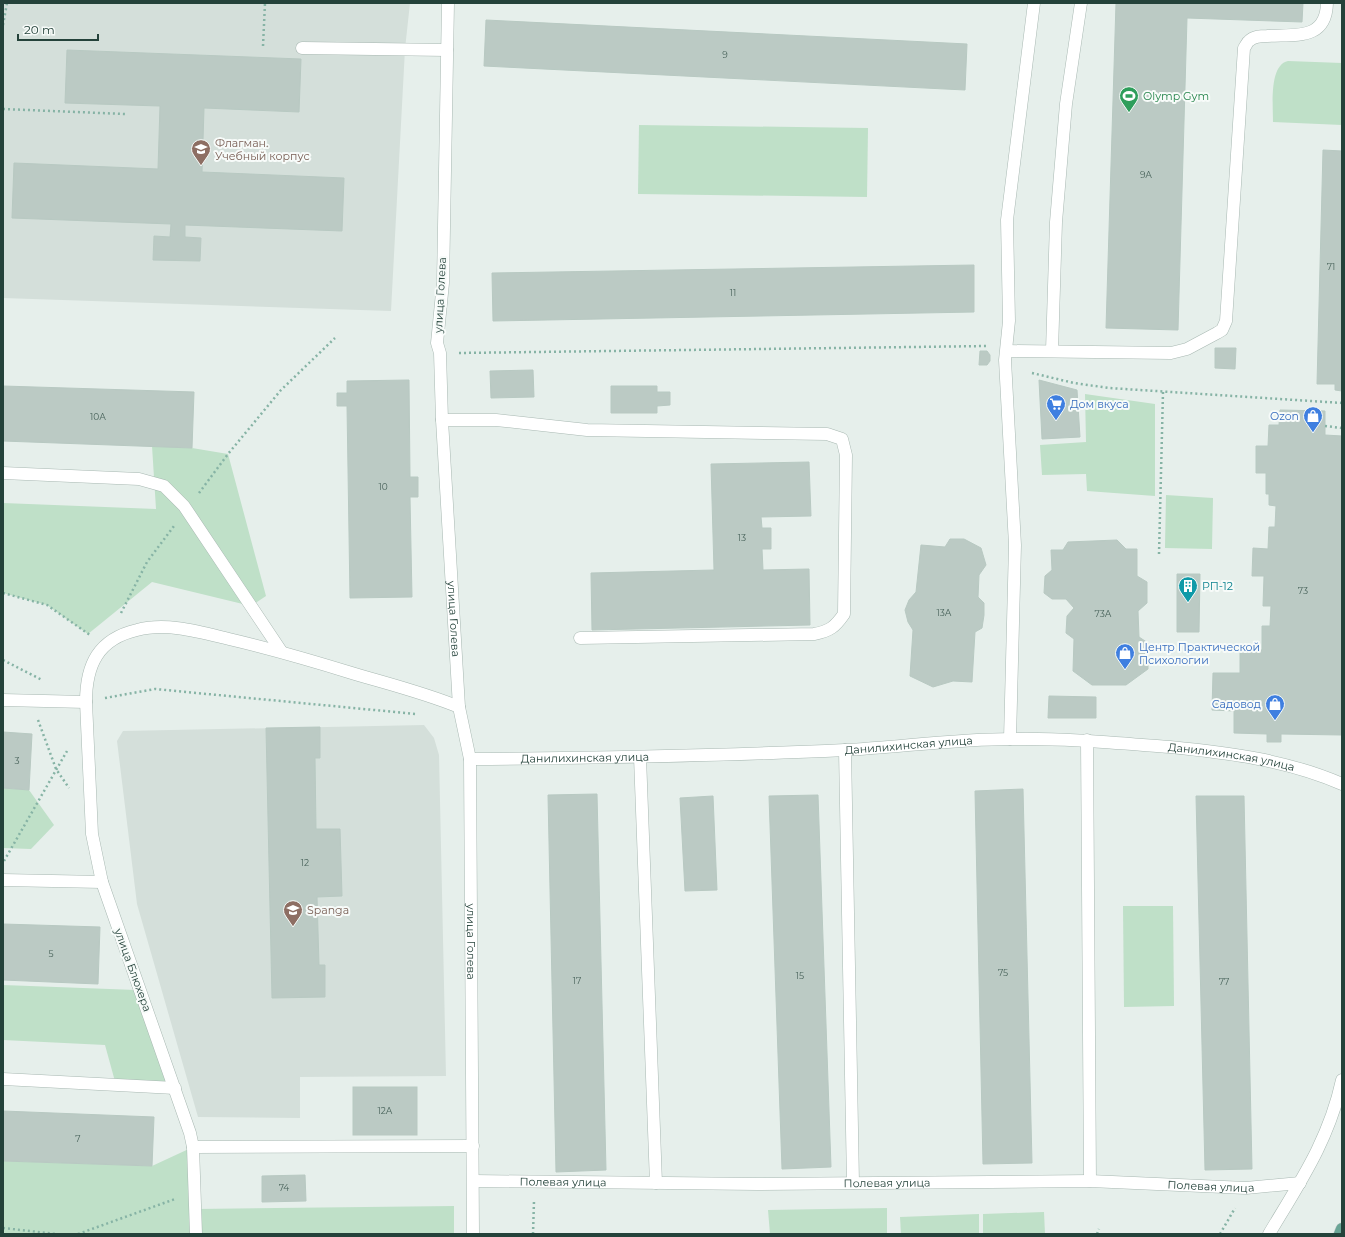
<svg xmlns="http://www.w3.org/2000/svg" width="1345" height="1237" font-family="Montserrat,sans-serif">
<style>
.built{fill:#d4dfda}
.green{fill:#bfe0c8}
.building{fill:#bbcac4;stroke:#b8c9c2}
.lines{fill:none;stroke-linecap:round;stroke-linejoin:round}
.minor-casing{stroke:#a8b8b2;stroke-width:13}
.major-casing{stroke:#c2cac8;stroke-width:13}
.path{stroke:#86b3a5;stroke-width:2.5;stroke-dasharray:2 3;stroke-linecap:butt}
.minor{stroke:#fff;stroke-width:12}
.major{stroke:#6aa596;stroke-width:12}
.labels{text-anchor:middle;stroke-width:4;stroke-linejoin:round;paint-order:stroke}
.number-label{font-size:9px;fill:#4a645c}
.leisure-label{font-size:11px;fill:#27864d;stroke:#f7fbf9;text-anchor:start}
.education-label{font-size:11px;fill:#785e54;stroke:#f7fbf9;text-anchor:start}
.street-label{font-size:11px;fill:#24423a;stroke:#f7fbf9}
.shop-label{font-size:11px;fill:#366cbe;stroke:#f7fbf9;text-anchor:start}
.culture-label{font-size:11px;fill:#0d838f;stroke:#f7fbf9;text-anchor:start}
</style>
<rect width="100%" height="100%" fill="#e6efeb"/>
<g class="built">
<path d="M3,3h407l-5,46 -14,262 -388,-13z"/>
<path d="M424,725l10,13 5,17 7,321 -146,1v41l-102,-1 -61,-213 -20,-163 6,-10z"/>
</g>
<g class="green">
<path d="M1288,61l54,2v62l-69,-3c0,-17 -4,-57 15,-61z"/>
<path d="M639,125l229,3 -1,69 -229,-3z"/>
<path d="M1085,394l70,10v92l-68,-5 -1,-17 -44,1 -2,-30 46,-3z"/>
<path d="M152,446l40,2 36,6 38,142 -15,10 -99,-24 -64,52 -41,-29 -44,-12v-90l153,6z"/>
<path d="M1166,495l47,3 -1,51 -47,-1z"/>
<path d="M3,788l26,2 25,35 -23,24 -28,-1z"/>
<path d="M1123,906h50l1,100 -50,1z"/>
<path d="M3,985l133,5 39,98 -59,-3 -11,-40 -102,-5z"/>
<path d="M193,1147l2,87h-192v-73l149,5z"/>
<path d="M454,1206v28h-256l-2,-25z"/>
<path d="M887,1208v26h-117l-2,-24z"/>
<path d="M1044,1212l1,22h-62v-20z"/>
<path d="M979,1214v20h-78l-1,-17z"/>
</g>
<g class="building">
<path d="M1116,3h187l-1,19 -115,-4 -9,312 -72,-2z"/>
<path d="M486,20l481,24 -2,46 -481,-24z"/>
<path d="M67,50l234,9 -2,53 -95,-4 -2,64 142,6 -2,53 -157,-6v12l16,1 -1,23 -47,-1 1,-24 16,1 1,-13 -159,-6 2,-55 144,6 2,-63 -95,-3z"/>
<path d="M1323,150l19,1v240l-7,-1v-6h-18z"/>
<path d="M974,265v47l-481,9 -1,-48z"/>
<path d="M1215,348h21l-1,21 -20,-1z"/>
<path d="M980,351h7l3,4v6l-3,4h-8z"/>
<path d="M533,370l1,27 -43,1 -1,-27z"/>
<path d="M409,380l1,97h8v20h-8l2,100 -62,1 -3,-192h-10v-13h10v-12z"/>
<path d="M1039,380l38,10 3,47 -38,2z"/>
<path d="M3,386l191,6 -2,56 -189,-7z"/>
<path d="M611,386h46v6h13v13l-13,1v7h-46z"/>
<path d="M1280,410l45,1v24l17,1v299l-61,-1v8h-14v-8l-33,-1v-22l-22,-1 1,-37h27v-24l22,1v-24h8l1,-20h-8l1,-30h-12l1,-28 15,1 1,-22h6l1,-21 -7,-1v-11h-3v-21h-10v-27h12l1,-21h10z"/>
<path d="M809,462l2,54 -50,1 1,11h9v21h-9l1,21 46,-1 1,56 -218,5 -1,-57 123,-3 -3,-106z"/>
<path d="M950,539h14l17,9 5,17 -7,10 -1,22 6,6v12l-2,13 -7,4 -3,50 -19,-1 -20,6 -23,-11 3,-46 -5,-8 -3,-12 4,-10 7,-8 5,-47 24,2z"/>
<path d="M1117,540l9,9h11v27l10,6v21l-9,8 1,26 9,6v26l-22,16h-34l-19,-14 1,-32 -8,-6 1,-17 7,-8 -8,-9h-14l-8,-6 1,-17 7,-6 -1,-20h12l5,-8z"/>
<path d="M1177,574h23l-1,58h-22z"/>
<path d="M1049,696l47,1v21h-48z"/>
<path d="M320,727v31h-5l1,71h24l2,67 -25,1 2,68h6v32l-53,1 -6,-270z"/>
<path d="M3,732l29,2 -3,56 -26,-2z"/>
<path d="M1023,789l9,374 -49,1 -8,-373z"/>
<path d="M597,794l9,376 -50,2 -8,-377z"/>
<path d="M818,795l13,372 -49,2 -13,-373z"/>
<path d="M713,796l4,94 -32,1 -5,-93z"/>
<path d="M1196,796h48l8,373 -47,1z"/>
<path d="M3,924l97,3 -2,57 -95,-4z"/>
<rect x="353" y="1087" width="64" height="48"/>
<path d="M3,1111l151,6 -2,49 -149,-5z"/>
<path d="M305,1175l1,26 -44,1v-26z"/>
</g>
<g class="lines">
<defs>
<g id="minor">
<path id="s1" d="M448,3l-5,280 -6,60 3,10 2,67 17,287 11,52 3,475"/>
<path d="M302,48l145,2"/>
<path d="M1007,351l164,2 16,-4 30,-16 5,-3 4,-9 18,-273c2,-2 3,-6 5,-7 5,-5 12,-5 18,-5 28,-2 59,5 60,-33"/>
<path d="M1052,351l4,-129 10,-118 15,-101"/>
<path d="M442,420h54l91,10 240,4 15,5 4,16 -2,159c-9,13 -14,17 -30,20l-234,4"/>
<path d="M3,473l136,6 25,7 20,20 97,145"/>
<path d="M3,700l83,2"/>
<path d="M1010,739l5,-194 -10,-185 4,-39 -2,-101 27,-217"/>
<path d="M1087,740l3,441"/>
<path d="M845,750l8,433"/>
<path d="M640,757l16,426"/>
<path id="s2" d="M470,759c125,-1 250,-3 375,-9 55,-3 111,-11 167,-11 53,-1 105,4 158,8 59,6 117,13 172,37"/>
<path d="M3,880l99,2"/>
<path d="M3,1079l172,9"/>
<path d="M193,1147l280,-1"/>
<path id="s3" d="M474,1181l283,3 333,-3 156,7 54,-5"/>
<path d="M196,1234l-3,-87 -3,-14 -88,-251 -10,-48 -6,-132c0,-37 12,-63 51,-72 30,-8 63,2 92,9 43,10 84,22 126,35 34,10 70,19 104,33"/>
<path d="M1269,1234c31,-52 60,-94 73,-154"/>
</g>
<path id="major" d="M1340,1234l2,-5"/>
</defs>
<use href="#minor" class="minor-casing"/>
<use href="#major" class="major-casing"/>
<g class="path">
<path d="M3,25l4,-22"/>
<path d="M263,46l2,-43"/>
<path d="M3,109l122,5"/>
<path d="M459,353l529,-7"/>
<path d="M1032,373l42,10 35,5 233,15"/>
<path d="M1325,426l17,2"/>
<path d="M199,493l29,-39 53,-64 54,-52"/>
<path d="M1159,554l4,-162"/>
<path d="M3,593l44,12 43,30"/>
<path d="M121,613l26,-51 27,-36"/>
<path d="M3,660l39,20"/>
<path d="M105,698l50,-9 261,25"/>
<path d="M38,720l18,49 13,19"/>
<path d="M4,861l63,-110"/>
<path d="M3,1228l53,6"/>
<path d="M78,1234l97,-35"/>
<path d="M533,1234l1,-33"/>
<path d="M1097,1234l2,-5"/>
<path d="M1220,1234l15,-26"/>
</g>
<use href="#minor" class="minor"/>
<use href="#major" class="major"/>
</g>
<defs>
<symbol id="stadium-pin" viewBox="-11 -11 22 30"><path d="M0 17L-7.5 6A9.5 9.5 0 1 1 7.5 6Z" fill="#2e9e5b" stroke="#f7fbf9"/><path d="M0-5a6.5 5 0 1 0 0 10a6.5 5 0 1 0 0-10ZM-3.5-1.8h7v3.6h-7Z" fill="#fff"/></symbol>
<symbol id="school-pin" viewBox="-11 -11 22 30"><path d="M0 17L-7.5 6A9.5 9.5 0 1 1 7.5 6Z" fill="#8d6e63" stroke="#f7fbf9"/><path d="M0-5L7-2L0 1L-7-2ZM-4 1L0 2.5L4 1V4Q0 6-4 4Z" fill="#fff"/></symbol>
<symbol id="supermarket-pin" viewBox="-11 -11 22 30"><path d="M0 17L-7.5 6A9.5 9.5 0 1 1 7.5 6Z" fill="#3f7fe0" stroke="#f7fbf9"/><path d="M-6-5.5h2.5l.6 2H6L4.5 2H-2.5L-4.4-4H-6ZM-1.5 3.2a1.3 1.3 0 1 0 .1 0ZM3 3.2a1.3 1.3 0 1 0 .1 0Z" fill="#fff"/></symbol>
<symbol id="shop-pin" viewBox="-11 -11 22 30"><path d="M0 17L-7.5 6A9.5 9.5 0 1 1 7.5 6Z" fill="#3f7fe0" stroke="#f7fbf9"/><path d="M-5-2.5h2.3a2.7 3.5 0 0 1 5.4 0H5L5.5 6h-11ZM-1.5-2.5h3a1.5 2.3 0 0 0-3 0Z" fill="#fff"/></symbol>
<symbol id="building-pin" viewBox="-11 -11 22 30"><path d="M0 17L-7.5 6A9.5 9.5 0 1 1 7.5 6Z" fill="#0f9aa8" stroke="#f7fbf9"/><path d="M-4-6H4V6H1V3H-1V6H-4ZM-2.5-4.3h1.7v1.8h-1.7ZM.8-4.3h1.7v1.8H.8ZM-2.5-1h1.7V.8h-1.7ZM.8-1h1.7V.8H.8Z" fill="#fff"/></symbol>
</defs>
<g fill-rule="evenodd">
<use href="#stadium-pin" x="1118" y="85" width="22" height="30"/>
<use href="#school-pin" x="190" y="138" width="22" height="30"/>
<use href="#supermarket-pin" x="1045" y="393" width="22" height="30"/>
<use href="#shop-pin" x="1302" y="405" width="22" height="30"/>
<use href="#building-pin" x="1177" y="575" width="22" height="30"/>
<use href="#shop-pin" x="1114" y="642" width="22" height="30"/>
<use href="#shop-pin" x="1264" y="693" width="22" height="30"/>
<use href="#school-pin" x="282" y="899" width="22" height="30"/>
</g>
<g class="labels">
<g class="number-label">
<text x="725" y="58">9</text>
<text x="1146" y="178">9А</text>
<text x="1331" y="270">71</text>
<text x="733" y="296">11</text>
<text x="98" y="420">10А</text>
<text x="383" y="490">10</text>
<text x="742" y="541">13</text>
<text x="1303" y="594">73</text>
<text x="944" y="616">13А</text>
<text x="1103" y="617">73А</text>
<text x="17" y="764">3</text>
<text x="305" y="866">12</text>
<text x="51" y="957">5</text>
<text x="1003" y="976">75</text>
<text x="800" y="979">15</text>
<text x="577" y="984">17</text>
<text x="1224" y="985">77</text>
<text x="385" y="1114">12А</text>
<text x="78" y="1142">7</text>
<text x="284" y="1191">74</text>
</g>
<g class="leisure-label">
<text x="1143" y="100">Olymp Gym</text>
</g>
<g class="education-label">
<text x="215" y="147">Флагман.<tspan x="215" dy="13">Учебный корпус</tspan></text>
<text x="307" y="914">Spanga</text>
</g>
<g class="street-label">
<text transform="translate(440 295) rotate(-87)" y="4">улица Голева</text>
<text dy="4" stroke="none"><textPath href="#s1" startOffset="617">улица Голева</textPath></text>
<text dy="4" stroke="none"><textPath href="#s2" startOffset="439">Данилихинская улица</textPath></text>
<text dy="4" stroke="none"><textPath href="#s2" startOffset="115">Данилихинская улица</textPath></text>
<text dy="4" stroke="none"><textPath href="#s2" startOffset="763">Данилихинская улица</textPath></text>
<text dy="4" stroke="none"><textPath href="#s1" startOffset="941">улица Голева</textPath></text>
<text transform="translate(133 970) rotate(70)" y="4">улица Блюхера</text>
<text dy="4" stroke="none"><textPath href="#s3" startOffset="89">Полевая улица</textPath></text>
<text dy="4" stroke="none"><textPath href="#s3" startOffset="413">Полевая улица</textPath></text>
<text dy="4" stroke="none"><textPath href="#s3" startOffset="737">Полевая улица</textPath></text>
</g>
<g class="shop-label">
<text x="1070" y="408">Дом вкуса</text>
<text x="1299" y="420" text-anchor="end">Ozon</text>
<text x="1139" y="651">Центр Практической<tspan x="1139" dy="13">Психологии</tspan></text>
<text x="1261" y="708" text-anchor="end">Садовод</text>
</g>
<g class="culture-label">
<text x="1202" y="590">РП-12</text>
</g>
</g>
<rect width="1345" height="1237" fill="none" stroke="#24423a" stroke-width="8"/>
<path d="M18 34v6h80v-6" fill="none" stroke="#24423a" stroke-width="2"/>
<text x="24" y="34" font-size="12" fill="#24423a" stroke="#f7fbf9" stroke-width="3" paint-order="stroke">20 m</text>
</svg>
